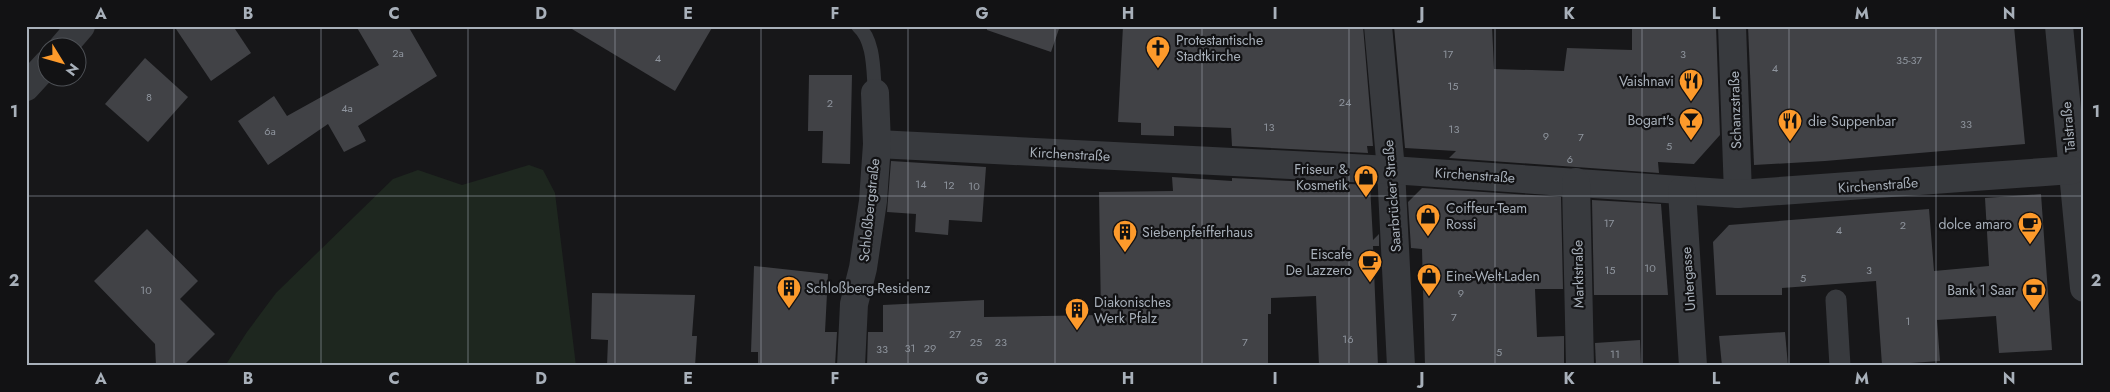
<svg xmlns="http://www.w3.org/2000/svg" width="2110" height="392" font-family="Jost,sans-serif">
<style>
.green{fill:#1e271f}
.building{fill:#414246}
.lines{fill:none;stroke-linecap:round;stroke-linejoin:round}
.service{stroke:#383a3e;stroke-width:14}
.pedestrian{stroke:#383a3e;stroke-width:21}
.minor{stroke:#383a3e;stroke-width:28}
.grid{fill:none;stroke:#a8b0ba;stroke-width:1;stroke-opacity:0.55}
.labels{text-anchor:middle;stroke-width:4.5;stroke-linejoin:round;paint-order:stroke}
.number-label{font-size:11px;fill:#8e949d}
.poi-label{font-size:14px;fill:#a8b0ba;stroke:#121214;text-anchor:start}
.street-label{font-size:14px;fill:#a8b0ba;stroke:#121214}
.neatline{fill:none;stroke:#a8b0ba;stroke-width:2}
.grid-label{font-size:16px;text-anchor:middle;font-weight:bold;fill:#a8b0ba}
</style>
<rect width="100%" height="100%" fill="#171719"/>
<path class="green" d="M529,165l14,5 12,23 21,173h-351l22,-34 29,-39 117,-114 25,-9 44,15z"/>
<g class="building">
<path d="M174,26h59l18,27 -40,28z"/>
<path d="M356,26h52l29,50 -79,50 8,15 -22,11 -16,-28 -60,41 -30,-44 36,-25 13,20 92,-51z"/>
<path d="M567,26h146l-38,65z"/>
<path d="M987,26h73l-9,26 -64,-22z"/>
<path d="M1123,26h240l10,120h-6l1,7 -136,-7 -1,-18 -57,-2v10l-33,-1v-12l-23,-1z"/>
<path d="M1394,26h98l2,43 70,2 3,-23 65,2v-24h84l4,109 -26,29 -36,-2 1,11 -210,-15 7,-7 -51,-3z"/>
<path d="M1748,26h266l11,118 -200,17 -71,4z"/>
<path d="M145,58l43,39 -40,45 -43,-38z"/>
<path d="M809,75h43l-2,89 -28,-1 1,-32h-15z"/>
<path d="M891,161l95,6 -4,55 -33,-2 -1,15 -33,-3 1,-18 -29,-2z"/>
<path d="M1172,177l60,4v-3l138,7 3,55 6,-6v12h-6l5,120h-59l-3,-70 -45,2v16h-3v52h-401l1,-34h15v-27l101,-5v17l117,-2 -2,-123 74,-1z"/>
<path d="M1422,188l139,9 2,92h-28l2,48 27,-1v30h-139l-3,-117 -11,-1 -3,-46z"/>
<path d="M2041,194l11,156 -53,3 -3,-37 -59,4 3,41 -58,4 -6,-84 -94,7v7h-66l-3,-53 16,-17 200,-16 5,62 55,-5 -4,-68z"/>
<path d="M1592,200l69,4 7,91h-74z"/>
<path d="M147,229l51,52 -18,18 35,35 -32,32h-27l-1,-22 -61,-63z"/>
<path d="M754,266l74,8 -3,58h12l-2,34h-77v-14h-7z"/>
<path d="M592,293l103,2 -3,41h5l-2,30h-88l1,-26 -17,-1z"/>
<path d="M1785,332l3,34h-66l-3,-30z"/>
<path d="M1640,340l1,26h-45l-1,-23z"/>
</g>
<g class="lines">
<path class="service" d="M858,26c17,15 15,46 17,67"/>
<path class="pedestrian" d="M1836,300l4,66"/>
<g class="minor">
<path d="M1378,26l13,144 10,196"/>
<path d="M1732,26l6,168"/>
<path d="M2059,26l25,262"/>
<path d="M62,48l19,-22"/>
<path d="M26,87l22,-24"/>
<path d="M877,144l514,26 347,24 334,-24"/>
<path d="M1576,182l4,184"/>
<path d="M1682,191l11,175"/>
<path d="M851,366l3,-62 9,-36 10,-67 4,-57 -2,-51"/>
</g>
</g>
<path class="grid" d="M174,26v340M321,26v340M468,26v340M615,26v340M761,26v340M908,26v340M1055,26v340M1202,26v340M1349,26v340M1495,26v340M1642,26v340M1789,26v340M1936,26v340M26,196h2058"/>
<defs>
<symbol id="church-pin" viewBox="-11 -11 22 30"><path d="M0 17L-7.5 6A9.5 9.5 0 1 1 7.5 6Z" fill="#fd9a2b" stroke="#121214"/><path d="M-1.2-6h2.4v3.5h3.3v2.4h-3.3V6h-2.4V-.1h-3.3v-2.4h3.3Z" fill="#111"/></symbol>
<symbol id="restaurant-pin" viewBox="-11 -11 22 30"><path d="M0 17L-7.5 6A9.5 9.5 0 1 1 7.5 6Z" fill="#fd9a2b" stroke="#121214"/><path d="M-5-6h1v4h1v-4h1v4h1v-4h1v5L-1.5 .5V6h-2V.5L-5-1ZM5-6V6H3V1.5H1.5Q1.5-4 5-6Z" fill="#111"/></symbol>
<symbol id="bar-pin" viewBox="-11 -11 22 30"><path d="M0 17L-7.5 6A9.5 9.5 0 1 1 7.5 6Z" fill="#fd9a2b" stroke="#121214"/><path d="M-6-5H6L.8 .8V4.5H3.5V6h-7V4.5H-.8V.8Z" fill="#111"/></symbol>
<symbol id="shop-pin" viewBox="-11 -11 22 30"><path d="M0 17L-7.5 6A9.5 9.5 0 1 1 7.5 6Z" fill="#fd9a2b" stroke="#121214"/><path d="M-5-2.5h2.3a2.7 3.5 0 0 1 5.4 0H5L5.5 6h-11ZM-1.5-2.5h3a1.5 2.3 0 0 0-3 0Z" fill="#111"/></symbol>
<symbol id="cafe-pin" viewBox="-11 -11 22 30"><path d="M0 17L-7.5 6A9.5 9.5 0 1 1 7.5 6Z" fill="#fd9a2b" stroke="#121214"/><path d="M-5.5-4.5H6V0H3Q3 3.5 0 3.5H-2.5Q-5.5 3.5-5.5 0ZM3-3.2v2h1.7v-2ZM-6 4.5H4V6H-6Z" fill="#111"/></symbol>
<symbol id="building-pin" viewBox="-11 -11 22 30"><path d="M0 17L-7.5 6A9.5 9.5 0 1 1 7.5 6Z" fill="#fd9a2b" stroke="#121214"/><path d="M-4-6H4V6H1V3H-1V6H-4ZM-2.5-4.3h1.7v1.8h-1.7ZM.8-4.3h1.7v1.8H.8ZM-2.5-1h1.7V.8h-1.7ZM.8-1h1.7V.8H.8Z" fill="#111"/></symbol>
<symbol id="bank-pin" viewBox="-11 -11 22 30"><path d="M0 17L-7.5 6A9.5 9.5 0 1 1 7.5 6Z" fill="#fd9a2b" stroke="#121214"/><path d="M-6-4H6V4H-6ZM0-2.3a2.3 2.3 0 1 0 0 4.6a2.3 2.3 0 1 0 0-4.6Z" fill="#111"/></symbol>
</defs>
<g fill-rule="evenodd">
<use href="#church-pin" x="1144" y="34" width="28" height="38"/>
<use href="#restaurant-pin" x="1677" y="67" width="28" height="38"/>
<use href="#bar-pin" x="1677" y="106" width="28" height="38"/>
<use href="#restaurant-pin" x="1776" y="107" width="28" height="38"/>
<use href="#shop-pin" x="1352" y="163" width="28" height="38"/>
<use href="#shop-pin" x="1414" y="202" width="28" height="38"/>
<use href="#cafe-pin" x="2016" y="210" width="28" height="38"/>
<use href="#building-pin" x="1111" y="218" width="28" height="38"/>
<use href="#cafe-pin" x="1356" y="248" width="28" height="38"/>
<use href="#shop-pin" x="1415" y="262" width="28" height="38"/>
<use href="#building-pin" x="775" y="274" width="28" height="38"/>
<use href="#bank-pin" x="2020" y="276" width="28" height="38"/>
<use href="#building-pin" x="1063" y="296" width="28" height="38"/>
</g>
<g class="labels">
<g class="number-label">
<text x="398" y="57">2a</text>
<text x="1448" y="58">17</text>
<text x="1683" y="58">3</text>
<text x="658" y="62">4</text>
<text x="1909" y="64">35-37</text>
<text x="1775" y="72">4</text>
<text x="1453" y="90">15</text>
<text x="149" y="101">8</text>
<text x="1345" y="106">24</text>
<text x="830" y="107">2</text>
<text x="347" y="112">4a</text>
<text x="1966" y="128">33</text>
<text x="1269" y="131">13</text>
<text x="1454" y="133">13</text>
<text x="270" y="135">6a</text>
<text x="1546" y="140">9</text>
<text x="1581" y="141">7</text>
<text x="1669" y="150">5</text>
<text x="1570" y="163">6</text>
<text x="921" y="188">14</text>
<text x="949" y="189">12</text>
<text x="974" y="190">10</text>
<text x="1609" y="227">17</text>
<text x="1903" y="229">2</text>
<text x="1839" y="234">4</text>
<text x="1650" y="272">10</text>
<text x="1610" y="274">15</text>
<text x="1869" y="274">3</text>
<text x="1803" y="282">5</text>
<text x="146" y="294">10</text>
<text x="1461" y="297">9</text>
<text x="1454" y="321">7</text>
<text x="1908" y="325">1</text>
<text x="955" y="338">27</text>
<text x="1348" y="343">16</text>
<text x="976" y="346">25</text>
<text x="1001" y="346">23</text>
<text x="1245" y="346">7</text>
<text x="910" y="352">31</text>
<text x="930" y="352">29</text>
<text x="882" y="353">33</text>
<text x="1499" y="356">5</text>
<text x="1615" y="358">11</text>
</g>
<g class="poi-label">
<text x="1176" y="45">Protestantische<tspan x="1176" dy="16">Stadtkirche</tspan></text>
<text x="1674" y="86" text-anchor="end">Vaishnavi</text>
<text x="1674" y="125" text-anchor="end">Bogart's</text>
<text x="1808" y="126">die Suppenbar</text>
<text x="1348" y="174" text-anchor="end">Friseur &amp;<tspan x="1348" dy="16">Kosmetik</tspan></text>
<text x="1446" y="213">Coiffeur-Team<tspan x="1446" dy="16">Rossi</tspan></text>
<text x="2012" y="229" text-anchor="end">dolce amaro</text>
<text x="1142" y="237">Siebenpfeifferhaus</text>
<text x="1352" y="259" text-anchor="end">Eiscafe<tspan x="1352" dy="16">De Lazzero</tspan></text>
<text x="1446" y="281">Eine-Welt-Laden</text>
<text x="806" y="293">Schloßberg-Residenz</text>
<text x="2016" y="295" text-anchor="end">Bank 1 Saar</text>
<text x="1094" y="307">Diakonisches<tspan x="1094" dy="16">Werk Pfalz</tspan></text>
</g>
<g class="street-label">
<text transform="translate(1735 110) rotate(-92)" y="5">Schanzstraße</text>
<text transform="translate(2068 127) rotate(-95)" y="5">Talstraße</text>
<text transform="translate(1070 154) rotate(3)" y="5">Kirchenstraße</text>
<text transform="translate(1475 175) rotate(4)" y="5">Kirchenstraße</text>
<text transform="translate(1878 185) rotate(-4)" y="5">Kirchenstraße</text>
<text transform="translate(1392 196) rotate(-94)" y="5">Saarbrücker Straße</text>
<text transform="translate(869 210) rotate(-84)" y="5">Schloßbergstraße</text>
<text transform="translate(1578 274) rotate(-91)" y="5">Marktstraße</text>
<text transform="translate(1688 279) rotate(-94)" y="5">Untergasse</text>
</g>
</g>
<rect width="2110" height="392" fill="none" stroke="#121214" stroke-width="55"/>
<g transform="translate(62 62) rotate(127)"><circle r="24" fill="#121214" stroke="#4e5156"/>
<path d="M0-4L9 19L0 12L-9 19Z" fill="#fd9a2b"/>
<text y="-8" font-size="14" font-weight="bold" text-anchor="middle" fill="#a8b0ba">N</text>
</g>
<rect x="28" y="28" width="2054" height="336" class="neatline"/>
<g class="grid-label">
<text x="101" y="19">A</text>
<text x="248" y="19">B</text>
<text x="394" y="19">C</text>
<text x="541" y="19">D</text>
<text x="688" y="19">E</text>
<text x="835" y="19">F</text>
<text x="982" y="19">G</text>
<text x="1128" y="19">H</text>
<text x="1275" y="19">I</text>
<text x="1422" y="19">J</text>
<text x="1569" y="19">K</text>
<text x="1716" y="19">L</text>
<text x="1862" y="19">M</text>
<text x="2009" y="19">N</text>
<text x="14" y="117">1</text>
<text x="2096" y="117">1</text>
<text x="14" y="286">2</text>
<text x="2096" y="286">2</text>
<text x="101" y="384">A</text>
<text x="248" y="384">B</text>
<text x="394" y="384">C</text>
<text x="541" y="384">D</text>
<text x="688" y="384">E</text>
<text x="835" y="384">F</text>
<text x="982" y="384">G</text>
<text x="1128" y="384">H</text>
<text x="1275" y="384">I</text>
<text x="1422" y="384">J</text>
<text x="1569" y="384">K</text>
<text x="1716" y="384">L</text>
<text x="1862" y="384">M</text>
<text x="2009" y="384">N</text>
</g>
</svg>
